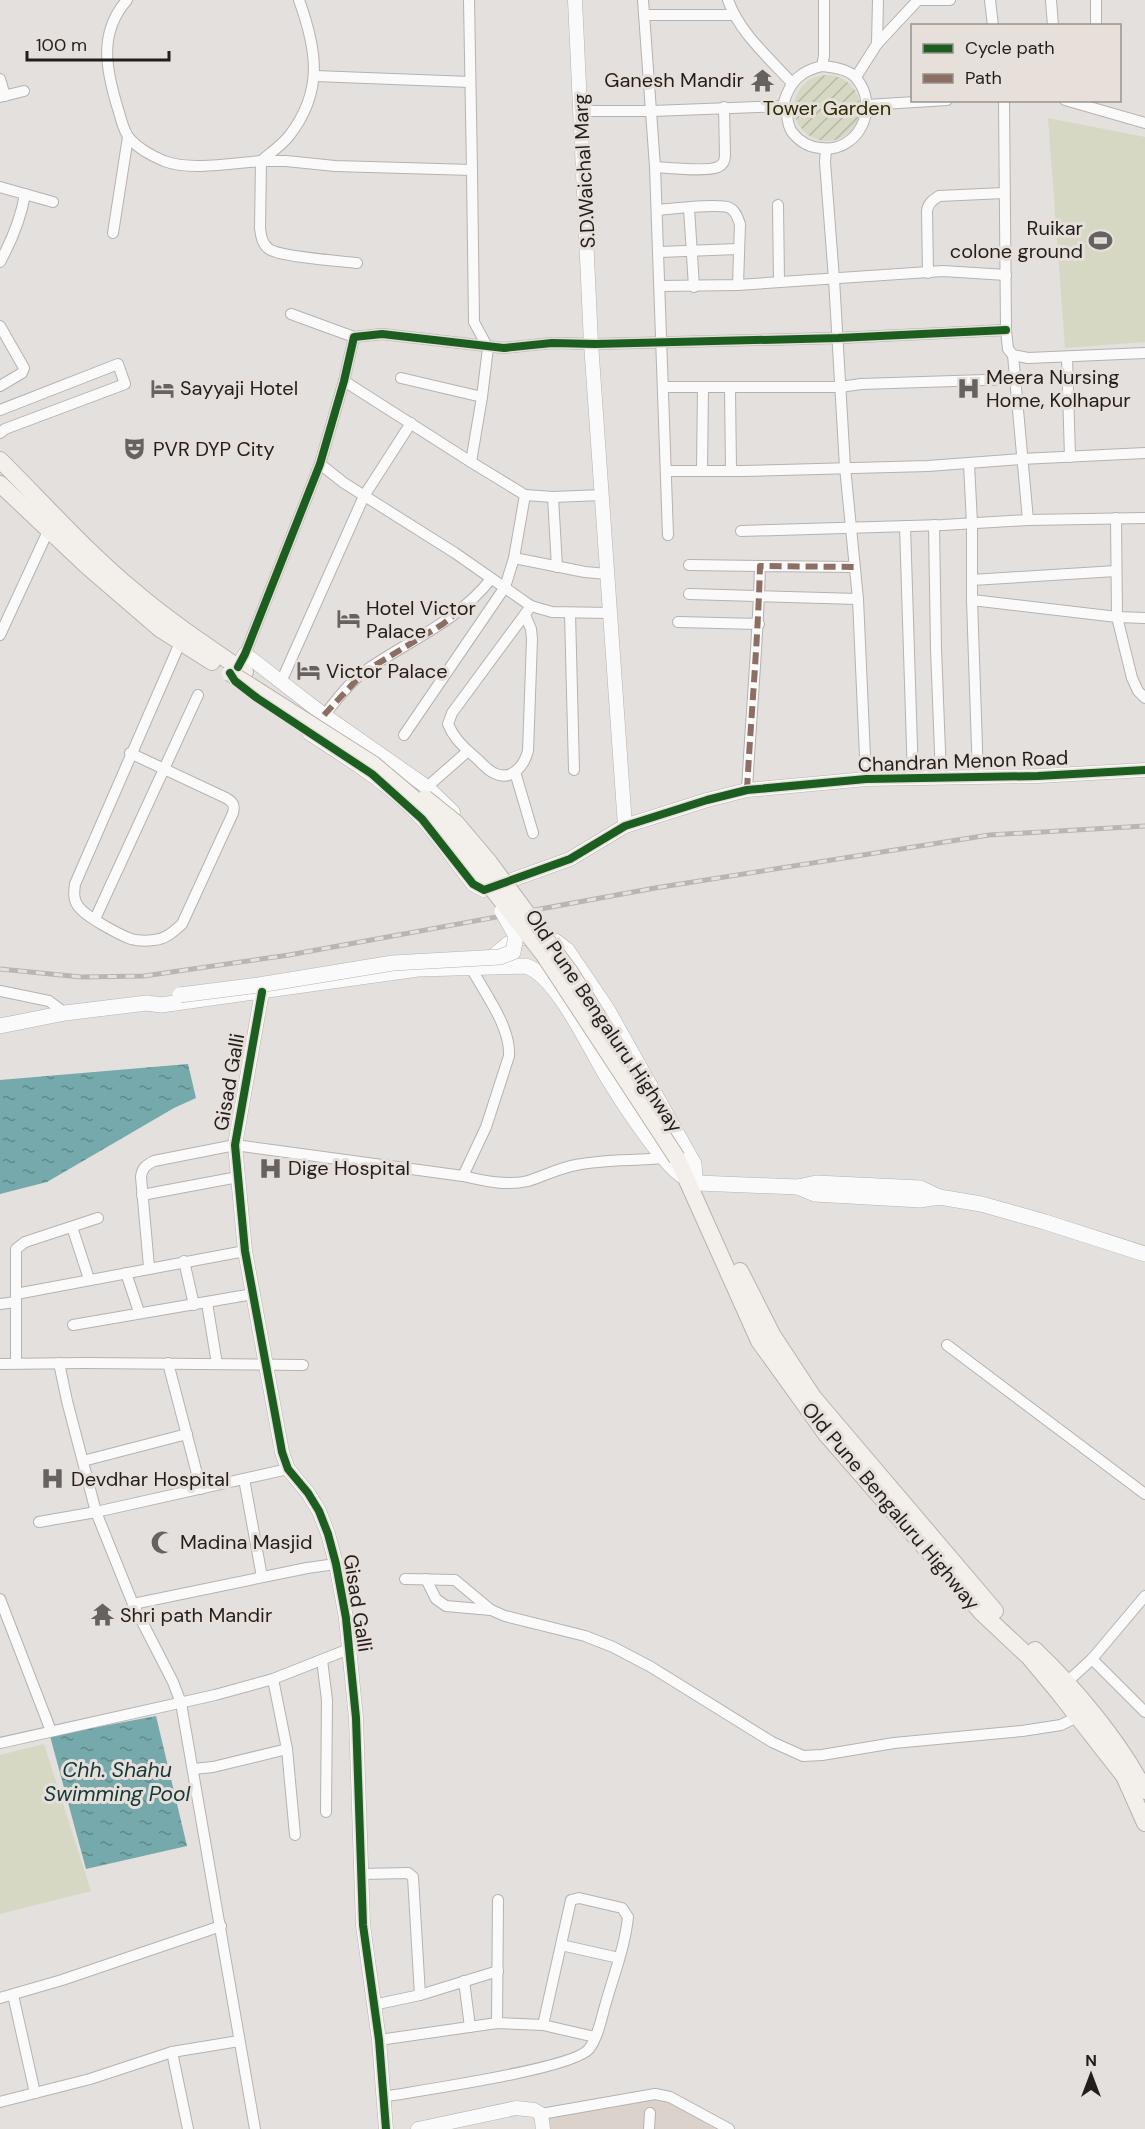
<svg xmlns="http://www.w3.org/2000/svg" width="1145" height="2129" font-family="'DM Sans',sans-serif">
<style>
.built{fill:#dbd2cc}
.park{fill:#d6d8c4}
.garden{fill:url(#garden-furrows)}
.water{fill:url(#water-ripples)}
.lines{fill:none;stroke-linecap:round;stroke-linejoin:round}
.minor-casing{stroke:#b5b2b0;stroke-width:12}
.tertiary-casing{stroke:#b5b2b0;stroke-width:15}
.secondary-casing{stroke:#b5b2b0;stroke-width:16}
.primary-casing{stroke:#bbb2aa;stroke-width:18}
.minor{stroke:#fbfafa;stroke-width:10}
.tertiary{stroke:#fbfafa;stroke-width:14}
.secondary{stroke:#fbfafa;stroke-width:15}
.primary{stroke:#f3efeb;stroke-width:16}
.rail-casing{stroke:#b7b6b6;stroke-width:5}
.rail{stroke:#e7dfda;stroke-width:3;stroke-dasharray:9;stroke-linecap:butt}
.secondary-bridge-casing{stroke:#b5b2b0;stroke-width:16;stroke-linecap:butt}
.primary-bridge-casing{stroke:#bbb2aa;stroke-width:18;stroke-linecap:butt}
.secondary-bridge{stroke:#fbfafa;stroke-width:15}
.primary-bridge{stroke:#f3efeb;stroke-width:16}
.quiet{stroke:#8d6e63;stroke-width:6;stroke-dasharray:12 6;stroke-linecap:butt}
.cycleway-casing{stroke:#e7dfda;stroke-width:11}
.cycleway{stroke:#1b5e20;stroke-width:8}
.labels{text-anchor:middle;stroke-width:6;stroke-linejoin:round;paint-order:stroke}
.poi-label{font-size:20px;fill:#211e1c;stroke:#e7dfda;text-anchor:start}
.park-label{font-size:20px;fill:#292e02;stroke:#e7dfda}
.street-label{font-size:20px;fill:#211e1c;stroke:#e7dfda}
.water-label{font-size:21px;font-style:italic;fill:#113738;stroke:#e7dfda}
</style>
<defs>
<pattern id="garden-furrows" width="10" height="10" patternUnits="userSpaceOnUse" patternTransform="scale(1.5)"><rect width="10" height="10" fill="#d6d8c4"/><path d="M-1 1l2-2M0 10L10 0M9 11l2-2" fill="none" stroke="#b7b9a8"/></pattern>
<pattern id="water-ripples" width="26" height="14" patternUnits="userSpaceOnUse" patternTransform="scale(1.5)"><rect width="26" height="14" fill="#75a9ab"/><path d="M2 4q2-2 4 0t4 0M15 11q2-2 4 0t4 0" fill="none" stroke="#60898a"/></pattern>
</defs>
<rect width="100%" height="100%" fill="#e4e0dd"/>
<path class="built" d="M655,2094l60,35h-179l-2,-19z"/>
<g class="park">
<path d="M1048,118l97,19v205l-80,6z"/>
<path d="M44,1744l47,147 -91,23v-159z"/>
</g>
<circle class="garden" cx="827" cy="108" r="33"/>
<g class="water">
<path d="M188,1064l8,34 -22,10 -127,74 -47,12v-114z"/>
<path d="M156,1716l31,130 -101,23 -36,-133z"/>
</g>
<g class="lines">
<defs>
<g id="minor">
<path d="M127,0c-29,33 -21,70 -9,109 3,9 5,22 12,30 9,10 22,17 34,22 26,10 69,2 97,0l-1,67c1,8 2,16 9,21 11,8 71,12 88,14"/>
<path d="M299,0c18,50 25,91 -10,136 -8,10 -19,17 -28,25h25l49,5 137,4 2,152 14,26 -6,49 -11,65"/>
<path d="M469,0l3,170"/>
<path d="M643,0l12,167 13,368"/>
<path d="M728,0c11,32 41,58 64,83"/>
<path d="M918,0h32"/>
<path d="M990,0l3,26"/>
<path d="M1051,0l2,26"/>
<path d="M1096,0v26"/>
<path d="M644,15h89"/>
<path d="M877,44l41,-44"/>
<path d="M822,66c11,1 27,3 34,12 25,29 2,76 -36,70 -11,-1 -21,-7 -28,-16 -7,-10 -3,-20 -8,-30 6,-21 17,-31 38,-36z"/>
<path d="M822,66l2,-10v-56"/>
<path d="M315,76l155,6"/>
<path d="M856,77l21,-33 1,-44"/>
<path d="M0,79l5,17"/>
<path d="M0,97l24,-6"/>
<path d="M1004,100l2,230 2,19 5,6 15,3 117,-5"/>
<path d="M1065,100l80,23"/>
<path d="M867,105l80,-5"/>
<path d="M582,111h70l134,-5"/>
<path d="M826,149l-1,13 9,117 11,188 13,132 8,180"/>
<path d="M655,167c14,1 52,5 63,0 5,-2 7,-6 7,-12l-1,-48"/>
<path d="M0,187l53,15"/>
<path d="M778,205l1,76"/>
<path d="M689,208l5,79"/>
<path d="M657,210c14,-1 62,-7 73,-2 6,3 8,11 10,16l-2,61"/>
<path d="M113,233l15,-96"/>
<path d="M659,252l79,-3"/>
<path d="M0,262c12,-22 21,-43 25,-68"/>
<path d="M928,273l-1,-62c1,-8 6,-11 12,-15l65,-3"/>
<path d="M661,286l77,-1 205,-14 63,4"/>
<path d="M291,314l63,23"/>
<path d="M0,326l24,42 -2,5 -22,13"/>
<path d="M1067,357l3,100"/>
<path d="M401,378l81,19"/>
<path d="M344,381l127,81 54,33 28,2 49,-2"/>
<path d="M664,387h176l21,-3 155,-5"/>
<path d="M730,388l1,83"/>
<path d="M0,410l118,-46 7,20 -120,45 -5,4"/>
<path d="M320,464l24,19 111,70 76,53 21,6 58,1"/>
<path d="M969,464l3,59v77l6,177"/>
<path d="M667,471h75l186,-5 93,-7 124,-6"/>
<path d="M702,471l1,-83"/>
<path d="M553,497l4,70"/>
<path d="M1116,518l1,99 15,61 6,13 7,7"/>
<path d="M1028,520l117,-2"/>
<path d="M934,525l2,124 5,128"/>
<path d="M905,526l8,252"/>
<path d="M741,531l202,-6 85,-5 -15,-165"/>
<path d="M514,558l71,14 22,2"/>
<path d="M689,565l71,1"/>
<path d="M972,580l144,-9"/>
<path d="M689,594l169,5"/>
<path d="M972,600l145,17 28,1"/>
<path d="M570,613l4,157"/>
<path d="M525,615l6,14 1,10 -4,112c-4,15 -17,31 -34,22 -7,-3 -13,-11 -19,-16 -10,-8 -22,-20 -27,-33l4,-11 79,-107"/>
<path d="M678,622l81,2"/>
<path d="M0,635l49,-106"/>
<path d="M245,654l75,-190 24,-83 10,-44 28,-3 122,14 48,-5 43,1 243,-6 168,-8"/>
<path d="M281,682l83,-186 47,-73"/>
<path d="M324,715c13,-15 25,-33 41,-44 44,-31 91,-48 126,-92"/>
<path d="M404,735l101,-148 9,-29 11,-63"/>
<path d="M130,753l96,45c7,4 9,7 7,15l-51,111c-9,8 -16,15 -28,16 -8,1 -16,1 -23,-1 -13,-5 -45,-22 -53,-33 -5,-7 -4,-14 -3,-22l108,-248"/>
<path d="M515,772l18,61"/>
<path d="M427,787l41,-36"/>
<path d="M747,790c4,-75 11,-149 13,-224l94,1"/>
<path d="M95,919l103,-224"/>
<path d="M0,991l49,10 16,12"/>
<path d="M463,1176l23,-49 23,-71c2,-28 -24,-63 -38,-88"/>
<path d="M142,1195l96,-18"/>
<path d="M72,1227l17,52"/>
<path d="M184,1261l10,44"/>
<path d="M149,1267l-8,-90c1,-9 5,-12 13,-16l81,-16 228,31c21,5 44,10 65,5 16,-5 31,-13 48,-16 29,-6 59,-4 88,-7"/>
<path d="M126,1273l13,39"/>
<path d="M16,1294l229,-43"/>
<path d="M207,1303l10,61"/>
<path d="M0,1304l16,-2"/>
<path d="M73,1325l180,-31"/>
<path d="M947,1345l198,149"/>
<path d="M16,1363v-114l9,-7 73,-24"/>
<path d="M59,1363l8,38 29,111 37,92 40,78 8,21 74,426"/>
<path d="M168,1363l33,126"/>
<path d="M0,1364l85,-1 218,2"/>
<path d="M83,1461l104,-27"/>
<path d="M244,1479l18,98"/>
<path d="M39,1522l57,-10 192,-43"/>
<path d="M405,1579l50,1 36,30 14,6 80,20 28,11 38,20 121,75 31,14 19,-1 72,-12 128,-12 39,-6 16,-8"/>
<path d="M426,1579l10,20 10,7 45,4"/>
<path d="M0,1599l51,132"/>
<path d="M133,1604l174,-36 29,-4"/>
<path d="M1092,1659l53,53"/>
<path d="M322,1660l5,40 -1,112"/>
<path d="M273,1679l14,70 8,86"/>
<path d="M1066,1683l26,-24 53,-63"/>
<path d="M0,1743l215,-48 58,-16 76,-30"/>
<path d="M193,1769l20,-2 74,-18"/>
<path d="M361,1874l47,-1 5,4 7,118"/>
<path d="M561,1945l58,13"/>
<path d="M464,1981l6,46"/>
<path d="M13,1995l22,98"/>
<path d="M0,1998l62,-18 159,-54"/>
<path d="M373,2005l47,-10 78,-24"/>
<path d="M497,2023l1,-123"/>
<path d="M379,2040l118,-17 46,2 52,12"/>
<path d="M172,2052l16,77"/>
<path d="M383,2097c33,-6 190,-28 206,-48 9,-12 12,-29 16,-43 8,-29 20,-59 23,-89l-6,-9 -43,-10 -8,2 -28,125"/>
<path d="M0,2102l90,-23 82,-27 67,-11"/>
<path d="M541,2114l114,-20 15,3 59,32"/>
<path d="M649,2129l1,-16"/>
</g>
<g id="tertiary">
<path d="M575,0l16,343 34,483"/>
<path d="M238,667l7,-13 79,61 103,72 26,25"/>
<path d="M309,733c40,26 81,51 113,86 19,21 34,44 51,65l11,6 86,-31 55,-33 82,-26 40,-10 119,-11 172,-3 107,-6"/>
<path d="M262,992l-27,153 10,106 37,201 6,17 20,24 11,18 9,23 8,30 10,54 10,100 7,207 16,115 7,89"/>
<path d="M418,2129l98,-21 18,2 7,4 2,15"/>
</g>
<g id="secondary">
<path d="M489,960l19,-16 15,-7 32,4 12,9 40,59 87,155 1,13"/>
<path d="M0,1026l65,-13 82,-10 14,2 257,-36 108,-3c31,10 63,81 80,109 16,26 33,52 52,76 9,10 17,22 30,28"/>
<path d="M691,1185l7,-2 100,4 18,-4 104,5 19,9 42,7 64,18 100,32"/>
<path d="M798,1187l17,7 105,6 19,-3"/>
</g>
<g id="primary">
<path d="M0,460c44,44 86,91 134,131 35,30 73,55 111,81"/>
<path d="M0,484l88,83 72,62 52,33"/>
<path d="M677,1158l82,183 67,93 156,179 47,44 30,36 65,83 21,47"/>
<path d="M740,1271l33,65 40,61 182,214"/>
<path d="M1035,1650c40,38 85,92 110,141"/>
</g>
</defs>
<use href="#minor" class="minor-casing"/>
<use href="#tertiary" class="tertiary-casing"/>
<use href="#secondary" class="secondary-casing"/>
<use href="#primary" class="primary-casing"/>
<use href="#minor" class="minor"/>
<use href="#tertiary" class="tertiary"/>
<use href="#secondary" class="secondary"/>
<use href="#primary" class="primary"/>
<defs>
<path id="rail" d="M0,969l81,8 63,-1 145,-21 366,-67 334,-53 156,-9"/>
</defs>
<use href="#rail" class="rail-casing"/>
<use href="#rail" class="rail"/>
<defs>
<path id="secondary-bridge" d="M180,995l79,-10 134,-22 107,-6 13,-5 3,-16 -14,-25"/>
<g id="primary-bridge">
<path d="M230,673l143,91 38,32 27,29 56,66 50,64 133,203"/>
<path d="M425,798l31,25 33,39 81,110 50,80"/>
</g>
</defs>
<use href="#secondary-bridge" class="secondary-bridge-casing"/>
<use href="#primary-bridge" class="primary-bridge-casing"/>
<use href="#secondary-bridge" class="secondary-bridge"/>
<use href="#primary-bridge" class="primary-bridge"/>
<g class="quiet">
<path d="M324,715l40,-43 79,-48 16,-13"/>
<path d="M747,790c4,-75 11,-149 13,-224l94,1"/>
</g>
<defs>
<g id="cycleway">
<path d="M238,667l7,-13 75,-190 24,-83 10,-44 28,-3 122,14 48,-5 43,1 243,-6 168,-8"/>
<path d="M230,673l5,8 22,17 115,76 50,45 51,65 11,6 86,-31 55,-33 82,-26 40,-10 119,-11 172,-3 107,-6"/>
<path d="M262,992l-27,153 10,106 37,201 6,17 20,24 11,18 9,23 8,30 10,54 10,100 7,207 16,115 7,89"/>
</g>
</defs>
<use href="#cycleway" class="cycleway-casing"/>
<use href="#cycleway" class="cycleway"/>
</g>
<defs>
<symbol id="temple-bare" viewBox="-9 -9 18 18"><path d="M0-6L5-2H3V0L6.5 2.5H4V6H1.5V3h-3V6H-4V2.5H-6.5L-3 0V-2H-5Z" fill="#656260" stroke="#e7dfda" stroke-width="2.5" paint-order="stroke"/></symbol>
<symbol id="stadium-bare" viewBox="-9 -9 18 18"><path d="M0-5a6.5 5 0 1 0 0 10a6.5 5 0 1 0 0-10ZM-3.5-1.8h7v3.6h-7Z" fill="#656260" stroke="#e7dfda" stroke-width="2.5" paint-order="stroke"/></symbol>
<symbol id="hotel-bare" viewBox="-9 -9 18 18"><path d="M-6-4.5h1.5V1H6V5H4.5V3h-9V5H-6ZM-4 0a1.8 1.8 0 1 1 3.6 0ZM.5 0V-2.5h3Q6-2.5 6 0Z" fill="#656260" stroke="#e7dfda" stroke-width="2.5" paint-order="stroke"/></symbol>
<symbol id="hospital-bare" viewBox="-9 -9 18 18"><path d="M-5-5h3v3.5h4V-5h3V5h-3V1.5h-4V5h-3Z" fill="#656260" stroke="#e7dfda" stroke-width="2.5" paint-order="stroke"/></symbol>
<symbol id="theatre-bare" viewBox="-9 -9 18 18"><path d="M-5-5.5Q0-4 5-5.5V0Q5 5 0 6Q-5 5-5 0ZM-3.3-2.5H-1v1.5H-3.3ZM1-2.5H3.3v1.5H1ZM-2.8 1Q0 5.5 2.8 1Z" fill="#656260" stroke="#e7dfda" stroke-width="2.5" paint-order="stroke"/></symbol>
<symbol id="mosque-bare" viewBox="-9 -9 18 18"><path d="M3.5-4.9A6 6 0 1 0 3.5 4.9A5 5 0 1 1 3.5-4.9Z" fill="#656260" stroke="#e7dfda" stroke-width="2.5" paint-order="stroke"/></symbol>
</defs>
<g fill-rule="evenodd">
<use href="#temple-bare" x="746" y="64" width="33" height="33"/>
<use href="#stadium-bare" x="1084" y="224" width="33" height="33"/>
<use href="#hotel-bare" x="146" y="372" width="33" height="33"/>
<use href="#hospital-bare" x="952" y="372" width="33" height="33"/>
<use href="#theatre-bare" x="118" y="432" width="33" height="33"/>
<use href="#hotel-bare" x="332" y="602" width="33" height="33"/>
<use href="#hotel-bare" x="292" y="654" width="33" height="33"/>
<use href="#hospital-bare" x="254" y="1152" width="33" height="33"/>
<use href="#hospital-bare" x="36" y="1462" width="33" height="33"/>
<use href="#mosque-bare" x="146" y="1526" width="33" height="33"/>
<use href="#temple-bare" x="86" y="1598" width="33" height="33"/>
</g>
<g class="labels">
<g class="poi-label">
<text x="744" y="87" text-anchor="end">Ganesh Mandir</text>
<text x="1083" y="235" text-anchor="end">Ruikar<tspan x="1083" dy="23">colone ground</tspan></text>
<text x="986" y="384">Meera Nursing<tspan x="986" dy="23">Home, Kolhapur</tspan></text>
<text x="180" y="395">Sayyaji Hotel</text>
<text x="153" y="456">PVR DYP City</text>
<text x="366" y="615">Hotel Victor<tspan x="366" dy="23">Palace</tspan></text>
<text x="326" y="678">Victor Palace</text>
<text x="288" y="1175">Dige Hospital</text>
<text x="71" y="1486">Devdhar Hospital</text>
<text x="180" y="1549">Madina Masjid</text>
<text x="120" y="1622">Shri path Mandir</text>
</g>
<g class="park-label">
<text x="827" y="115">Tower Garden</text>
</g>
<g class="street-label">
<text transform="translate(584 171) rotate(-93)" y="7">S.D.Waichal Marg</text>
<text transform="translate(963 761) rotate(-2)" y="7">Chandran Menon Road</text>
<text transform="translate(604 1021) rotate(56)" y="7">Old Pune Bengaluru Highway</text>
<text transform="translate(229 1082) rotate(-80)" y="7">Gisad Galli</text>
<text transform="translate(891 1506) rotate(50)" y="7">Old Pune Bengaluru Highway</text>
<text transform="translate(358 1603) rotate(81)" y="7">Gisad Galli</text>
</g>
<g class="water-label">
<text x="117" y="1777">Chh. Shahu<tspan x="117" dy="24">Swimming Pool</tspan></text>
</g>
</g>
<rect x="911" y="24" width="210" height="78" fill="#e7dfda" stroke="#98928e" stroke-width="1.5"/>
<rect x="923" y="44" width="30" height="9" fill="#1b5e20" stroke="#98928e" stroke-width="1.5"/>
<text x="965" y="54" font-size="18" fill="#211e1c">Cycle path</text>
<rect x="923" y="74" width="30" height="9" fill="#8d6e63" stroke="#98928e" stroke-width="1.5"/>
<text x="965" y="84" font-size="18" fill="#211e1c">Path</text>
<g transform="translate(1091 2075)" stroke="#e7dfda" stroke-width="4.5" paint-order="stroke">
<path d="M0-4.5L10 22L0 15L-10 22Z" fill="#211e1c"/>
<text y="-9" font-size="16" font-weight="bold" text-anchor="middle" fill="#211e1c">N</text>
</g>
<path d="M27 51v9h142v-9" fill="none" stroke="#211e1c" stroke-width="3"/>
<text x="36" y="51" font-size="18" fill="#211e1c" stroke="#e7dfda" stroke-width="4.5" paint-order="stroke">100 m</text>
</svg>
